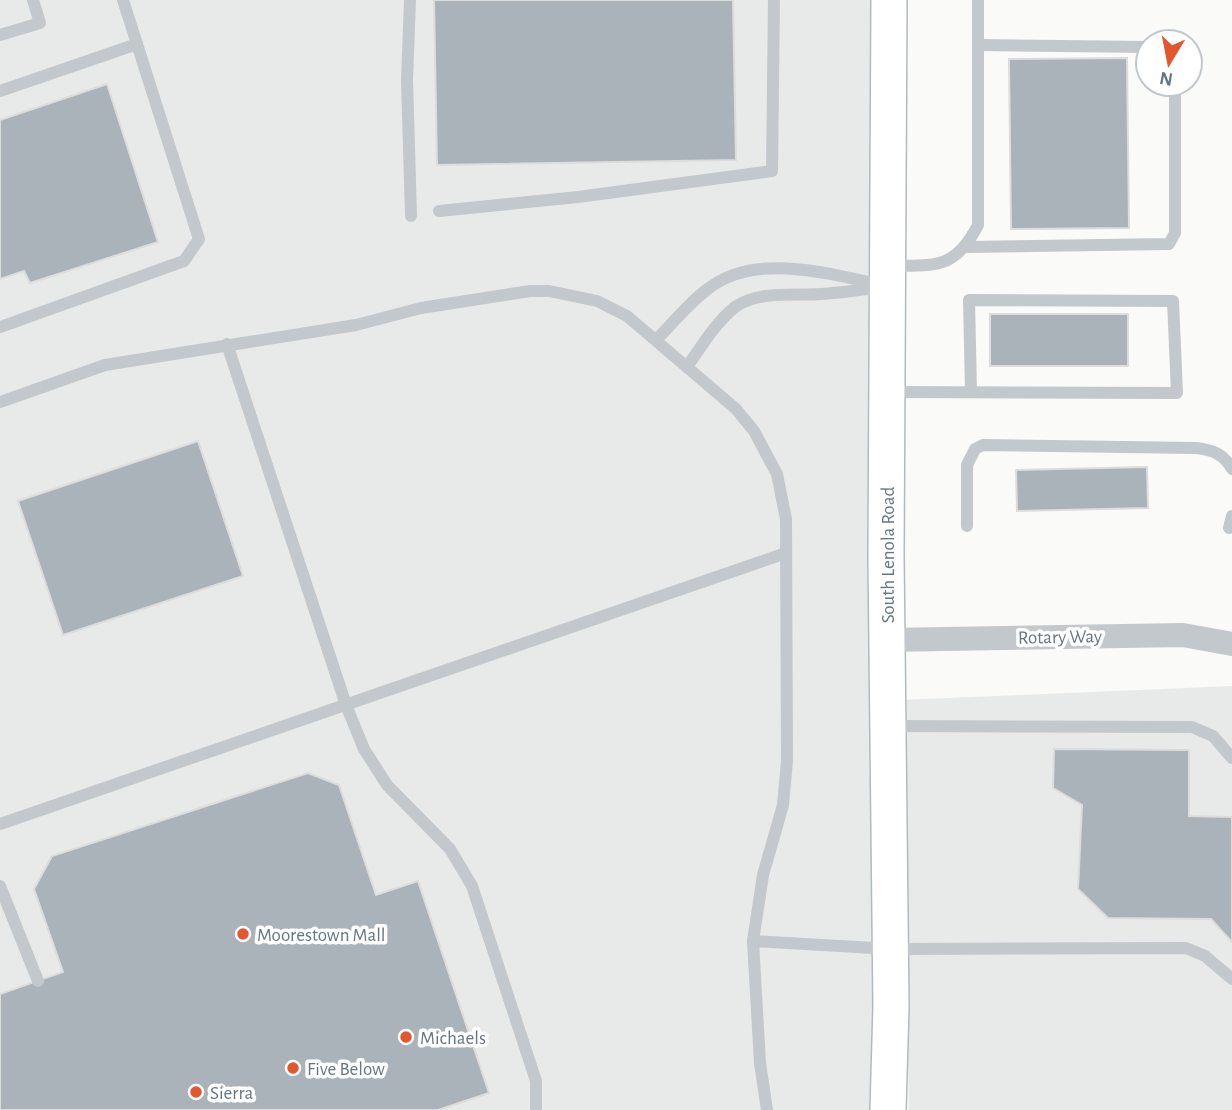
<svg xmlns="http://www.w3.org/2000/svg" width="1232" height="1110" font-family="'Alegreya Sans',sans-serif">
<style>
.built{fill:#e8e9e9}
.building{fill:#aab3b9;stroke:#dcdcda;stroke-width:2}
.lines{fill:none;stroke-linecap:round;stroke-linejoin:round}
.secondary-casing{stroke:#b3babf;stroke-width:38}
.lane{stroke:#c3c8cc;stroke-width:12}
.street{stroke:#c3c8cc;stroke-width:24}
.secondary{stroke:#fff;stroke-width:35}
.poi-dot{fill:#e4572e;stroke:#fff;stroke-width:2.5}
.labels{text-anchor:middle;stroke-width:7;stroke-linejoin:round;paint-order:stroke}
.street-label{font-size:19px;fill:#657683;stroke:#fff}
.poi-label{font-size:19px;fill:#657683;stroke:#fff;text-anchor:start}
</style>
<rect width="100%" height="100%" fill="#fafaf8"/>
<g class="built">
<rect x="0" y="0" width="890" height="1110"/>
<path d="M1232,686v424h-323l-7,-410z"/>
</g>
<g class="building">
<path d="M434,0h299l3,160 -299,5z"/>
<path d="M1127,58l2,170 -118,1 -2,-170z"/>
<path d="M107,84l51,158 -128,41 -6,-12 -24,8v-159z"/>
<rect x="990" y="314" width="138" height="52"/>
<path d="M198,441l45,135 -180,59 -45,-134z"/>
<path d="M1147,467l1,41 -131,3 -1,-41z"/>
<path d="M1054,749l135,1v66l43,1v125l-21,-23 -103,-1 -30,-29 4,-84 -29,-17z"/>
<path d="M308,773l31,12 37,110 42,-14 71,212 -51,17h-438v-116l63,-22 -29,-83 18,-33z"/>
</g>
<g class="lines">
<defs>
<path id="secondary" d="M888,1110l3,-104 -5,-450 3,-556"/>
</defs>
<use href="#secondary" class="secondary-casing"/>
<g class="lane">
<path d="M410,0l-3,80 4,136"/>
<path d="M0,35l40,-12 -7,-23"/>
<path d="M978,45l170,2"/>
<path d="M0,91l137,-47"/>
<path d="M439,211l139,-14 194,-26 2,-171"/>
<path d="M967,247l202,-3 6,-11v-149"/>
<path d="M890,266c45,-1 65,4 88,-41v-225"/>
<path d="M0,327l184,-66 15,-22 -76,-239"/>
<path d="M657,339c18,-18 34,-39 55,-53 47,-34 123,-11 174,0"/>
<path d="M227,344l119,361 18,44 23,36 63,64 22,37 64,195v29"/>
<path d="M687,367c14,-20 29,-45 48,-60 25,-17 58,-11 86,-13 18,-1 36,-4 54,-6"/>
<path d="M890,392l287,1 -4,-92 -204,-1 2,92"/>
<path d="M0,402l105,-37 251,-40 65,-17 109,-17h19l48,10 30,15 109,93 18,22 23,43 9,45 1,242 -4,44 -20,70 -10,66 7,122 7,47"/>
<path d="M967,526v-61l8,-16 8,-4 213,3c17,2 28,6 36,21"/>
<path d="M1229,528l3,-12"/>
<path d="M890,726l302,1 21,9 19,22"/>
<path d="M0,824l786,-271"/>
<path d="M0,886l38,95"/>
<path d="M753,941l138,8 295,-1 19,8 27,23"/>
</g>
<path class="street" d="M887,640l296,-5 49,9"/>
<use href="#secondary" class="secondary"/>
</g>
<g class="poi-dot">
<circle cx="243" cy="934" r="7"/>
<circle cx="406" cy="1037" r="7"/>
<circle cx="293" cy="1068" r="7"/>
<circle cx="196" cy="1092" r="7"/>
</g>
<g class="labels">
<g class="street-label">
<text transform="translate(887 555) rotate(-90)" y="7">South Lenola Road</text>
<text transform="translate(1060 636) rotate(-1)" y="7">Rotary Way</text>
</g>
<g class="poi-label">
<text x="257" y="941">Moorestown Mall</text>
<text x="420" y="1044">Michaels</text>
<text x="307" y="1075">Five Below</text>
<text x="210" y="1099">Sierra</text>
</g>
</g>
<g transform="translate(1169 63) rotate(190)"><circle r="33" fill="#ffffff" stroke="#c1c8cd" stroke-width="2"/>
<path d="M0-5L12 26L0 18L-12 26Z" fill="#e4572e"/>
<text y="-10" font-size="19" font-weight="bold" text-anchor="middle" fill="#657683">N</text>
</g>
</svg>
